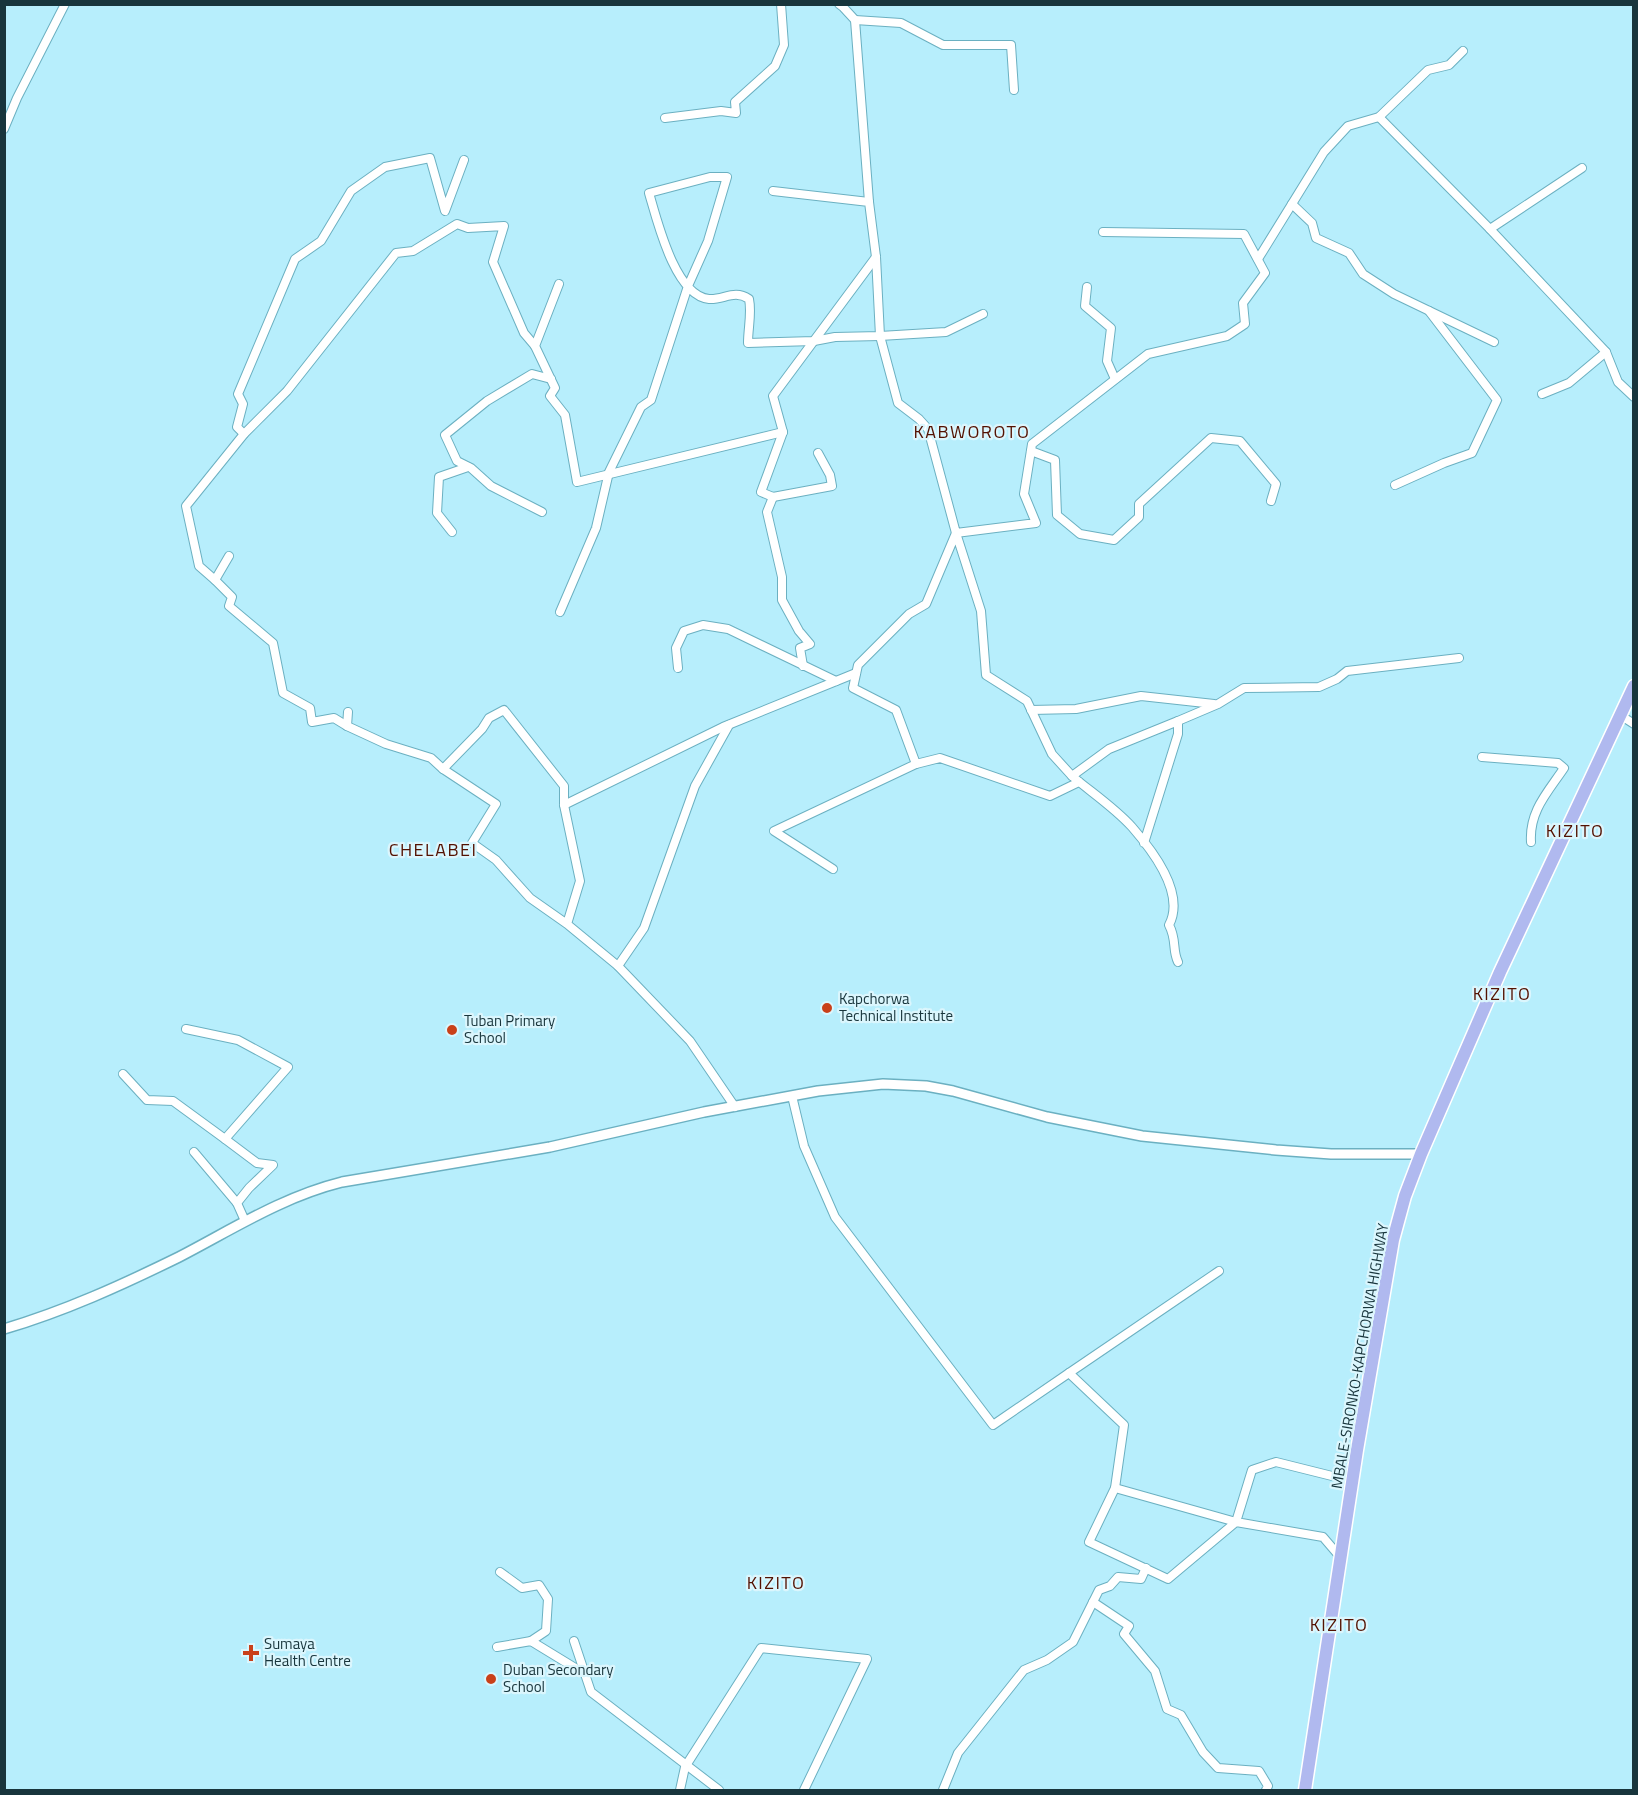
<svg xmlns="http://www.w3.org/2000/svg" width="1638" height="1795" font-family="'Titillium Web',sans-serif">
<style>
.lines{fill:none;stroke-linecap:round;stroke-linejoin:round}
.minor-casing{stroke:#6bb0c1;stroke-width:10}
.tertiary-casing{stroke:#6bb0c1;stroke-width:12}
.primary-casing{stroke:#fff;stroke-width:15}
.minor{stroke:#fff;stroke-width:8}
.tertiary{stroke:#fff;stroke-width:9}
.primary{stroke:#b0b9ef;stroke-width:12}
.poi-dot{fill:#c94019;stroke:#dbf6fd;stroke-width:2}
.labels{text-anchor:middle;stroke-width:4.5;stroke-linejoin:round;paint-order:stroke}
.poi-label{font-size:15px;fill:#18353c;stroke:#dbf6fd;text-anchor:start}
.street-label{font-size:15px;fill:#18353c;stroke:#dbf6fd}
.quarter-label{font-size:18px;letter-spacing:1.5px;fill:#531101;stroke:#dbf6fd}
</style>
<rect width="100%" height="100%" fill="#b7eefc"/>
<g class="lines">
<defs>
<g id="minor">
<path d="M839,4l4,3 12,13 14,182"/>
<path d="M855,20l46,3 42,22h68l3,45"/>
<path d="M1379,117l111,112 92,-61"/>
<path d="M665,118l56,-7 15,2 -1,-11 40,-36 9,-21 -3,-41"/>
<path d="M4,129l13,-31 48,-94"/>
<path d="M464,160l-19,51 -15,-53 -45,9 -34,24 -30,50 -26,18 -57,135 5,10 -6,23 7,7 43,-43 109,-138 17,-2 44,-27 11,4 36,-2 -11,36 31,71 11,13"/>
<path d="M1292,204l20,19 4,15 33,15 14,21 31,20 100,48"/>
<path d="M1490,229l116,123 12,30 16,15"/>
<path d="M1258,259l66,-107 24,-26 31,-9 49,-47 21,-5 14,-14"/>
<path d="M559,284l-24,62 20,42 -5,8 15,19 12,67 206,-50"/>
<path d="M1087,287l-2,19 26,22 -4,33 8,18"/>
<path d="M983,314l-37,18 -66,4 18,67 21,16 9,10 28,104 80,-10 -12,-29 8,-50 116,-90 79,-18 18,-12 -2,-21 22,-30 -21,-39 -141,-2"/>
<path d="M1542,394l27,-11 37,-31"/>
<path d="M1031,451l24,9 2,55 23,19 34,6 25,-23v-13l72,-66 29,3 36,43 -5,17"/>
<path d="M818,453l12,22 2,11 -59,11 -12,-5 22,-60 -10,-36 103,-139"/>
<path d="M1395,485l49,-22 28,-10 25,-53 -68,-89"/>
<path d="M773,497l-6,15 15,65v23l17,31 11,13 -10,4 3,18"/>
<path d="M542,512l-51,-26 -20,-18 -14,-7 -12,-26 42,-34 45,-27 19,5"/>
<path d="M452,532l-15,-19 2,-36 29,-10"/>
<path d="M229,556l-14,24 17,17 -3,9 44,37 10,50 27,15 2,14 22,-4 13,8"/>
<path d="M215,580l-16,-14 -13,-60 58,-72"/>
<path d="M560,612l36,-84 13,-56 32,-65 10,-7 37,-114 20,-45 19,-64h-17l-61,16c8,27 26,103 60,106 15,1 25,-10 40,0 3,14 -1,29 -1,44l66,-2 21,-4 45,-1 -4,-79 -7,-55 -96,-11"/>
<path d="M678,668l-2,-20 8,-17 19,-6 25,4 108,52"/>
<path d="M1031,710l45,-1 65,-13 73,8"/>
<path d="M348,712l-1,14 39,18 45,14 12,11"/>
<path d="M1620,715l14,9"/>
<path d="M1178,721l40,-17 26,-16 75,-1 18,-8 10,-8 112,-13"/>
<path d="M1482,757l76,6 6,5c-16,24 -35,43 -33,74"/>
<path d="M1072,776l-20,-22 -25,-53 -41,-26 -5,-64 -25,-78 -30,71 -17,10 -51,51 -5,23 43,22 20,54 24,-6 110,38 29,-14"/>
<path d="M564,805l159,-78 133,-54"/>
<path d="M1144,843l34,-109v-13l-69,28 -37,27c19,16 43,32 60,51 20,23 54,66 37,98 8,15 3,25 9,37"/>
<path d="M833,869l-59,-38 142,-67"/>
<path d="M567,924l-37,-26 -34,-38 -24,-17 24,-39 -53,-35 39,-40 7,-11 15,-8 60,76v19l16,76 -13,43 51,42 26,-38 51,-142 34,-61"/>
<path d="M618,966l72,75 45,66"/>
<path d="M186,1029l52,11 50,27 -63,72 32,24 16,2 -24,23 -12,15 8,18"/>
<path d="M123,1074l24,26 26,1 52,38"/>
<path d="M792,1096l12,50 31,71 158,208 76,-52"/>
<path d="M194,1152l43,51"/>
<path d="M1332,1476l-56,-14 -24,8 -16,52 -121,-34 -26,54 79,37 68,-57 87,15 18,21"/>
<path d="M1115,1488l9,-63 -55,-52 150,-102"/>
<path d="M500,1572l22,16 17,-3 9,14 -2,32 -15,10"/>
<path d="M1093,1602l36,24 -5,8 31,37 12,38 14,6 22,37 15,16 41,3 9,15 -2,4"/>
<path d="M574,1641l17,51 128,98"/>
<path d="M497,1647l34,-6 54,33"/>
<path d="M680,1790l5,-23 76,-119 106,11 -63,131"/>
<path d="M943,1790l15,-37 66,-83 23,-10 26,-18 26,-52 11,-4 8,-9 23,2 5,-11"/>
</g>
<path id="tertiary" d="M4,1329c61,-18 118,-44 175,-72 54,-28 103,-60 163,-75l208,-35 154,-35 114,-21 65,-7 43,2 27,5 94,26 95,19 134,14 55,4h90"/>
<path id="primary" d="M1305,1790l52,-340 36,-210 12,-44 16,-42 79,-182 134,-286"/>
</defs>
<use href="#minor" class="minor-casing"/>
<use href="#tertiary" class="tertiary-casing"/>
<use href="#primary" class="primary-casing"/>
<use href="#minor" class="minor"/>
<use href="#tertiary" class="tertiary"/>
<use href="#primary" class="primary"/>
</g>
<g class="poi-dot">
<circle cx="827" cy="1008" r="6"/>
<circle cx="452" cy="1030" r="6"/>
<path d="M248 1644h6v6h6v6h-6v6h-6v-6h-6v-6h6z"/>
<circle cx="491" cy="1679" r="6"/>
</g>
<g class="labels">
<g class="poi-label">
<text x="839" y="1004">Kapchorwa<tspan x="839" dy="17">Technical Institute</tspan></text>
<text x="464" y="1026">Tuban Primary<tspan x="464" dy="17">School</tspan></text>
<text x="264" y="1649">Sumaya<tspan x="264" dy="17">Health Centre</tspan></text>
<text x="503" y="1675">Duban Secondary<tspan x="503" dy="17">School</tspan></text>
</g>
<g class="street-label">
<text transform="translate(1360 1356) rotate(-80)" y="5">MBALE-SIRONKO-KAPCHORWA HIGHWAY</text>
</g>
<g class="quarter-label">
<text x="972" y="438">KABWOROTO</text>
<text x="1575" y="837">KIZITO</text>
<text x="433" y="856">CHELABEI</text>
<text x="1502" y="1000">KIZITO</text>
<text x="776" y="1589">KIZITO</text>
<text x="1339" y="1631">KIZITO</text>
</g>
</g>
<rect width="1638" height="1795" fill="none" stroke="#18353c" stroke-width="12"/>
</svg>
